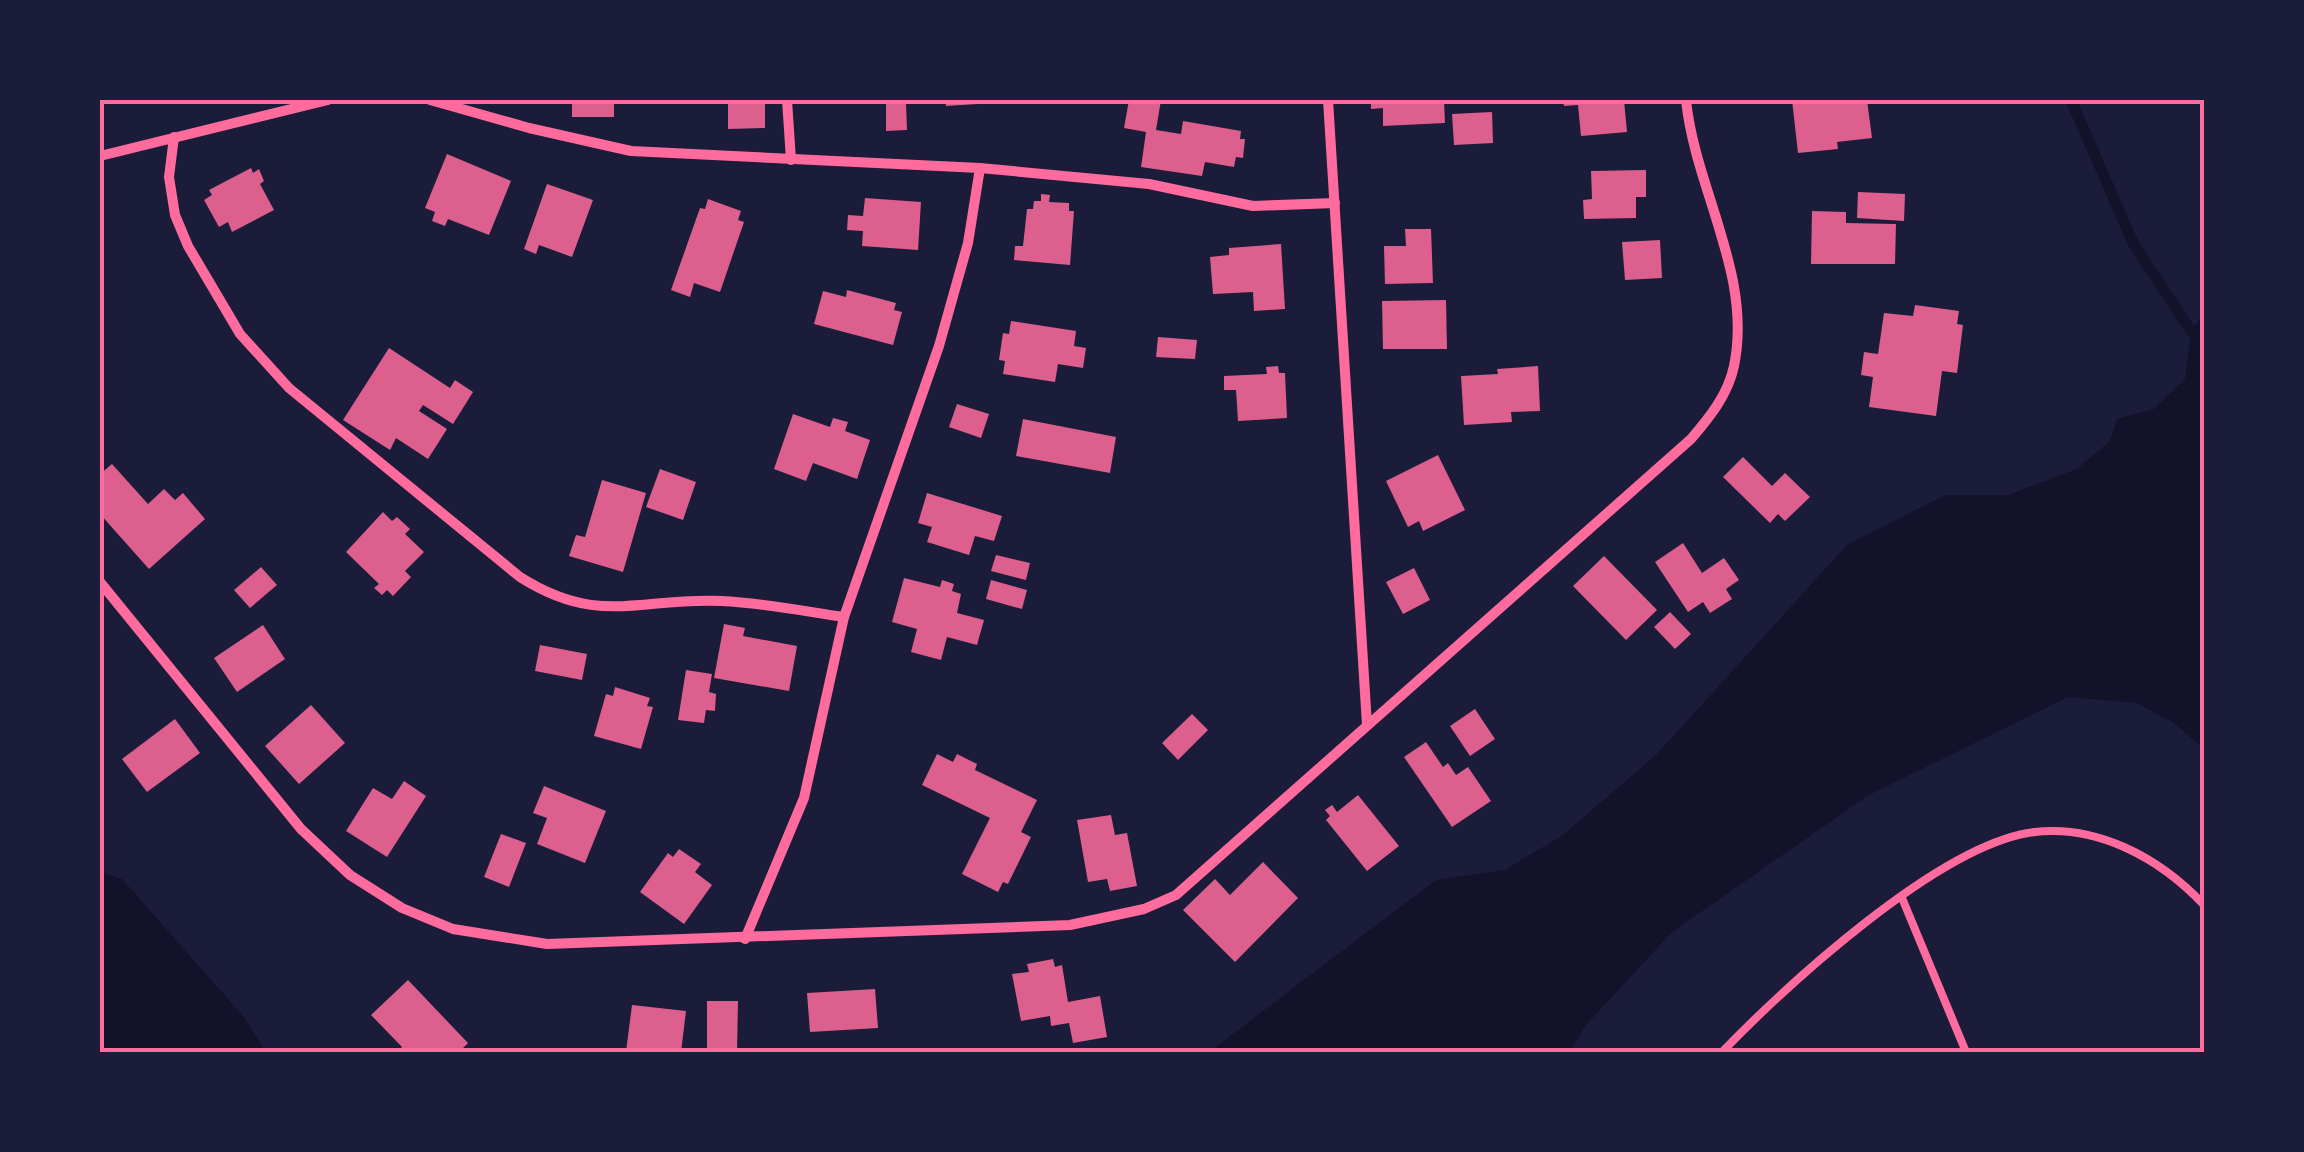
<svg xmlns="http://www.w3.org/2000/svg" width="2304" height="1152" font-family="'DM Sans',sans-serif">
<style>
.water{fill:#12122b}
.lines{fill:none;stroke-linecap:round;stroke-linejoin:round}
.stream{stroke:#12122b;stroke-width:11}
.building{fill:#dd5f8e}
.service{stroke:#ff6b9d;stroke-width:8}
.minor{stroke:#ff6b9d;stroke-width:10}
.neatline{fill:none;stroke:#ff6b9d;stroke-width:4}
</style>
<rect width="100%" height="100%" fill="#1b1b3a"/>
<g class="water">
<path d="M2204,314v435l-30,-26 -37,-20 -69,-6 -201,99 -196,137 -86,93 -15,26h-361l227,-172 69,-10 58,-35 93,-80 191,-210 98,-50h63l69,-26 33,-28 7,-22 37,-10 31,-30 6,-48z"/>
<path d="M100,872l22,7 121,137 23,36h-166z"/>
</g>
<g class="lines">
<path class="stream" d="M2071,100l62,143 58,88"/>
</g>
<g class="building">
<rect x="572" y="100" width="42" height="17"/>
<path d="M728,100h37v28l-37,1z"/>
<path d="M946,100h47l1,3 -48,3z"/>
<path d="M1129,100h32l-5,30 25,4 2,-13 58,10 -1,8h5l-2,19 -7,-1 -2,10 -29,-5 -3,14 -61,-9 5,-35 -22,-4z"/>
<path d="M1371,100h73l1,23 -62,3v-18l-12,1z"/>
<path d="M1563,100h61l3,32 -46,4 -3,-31 -14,1z"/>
<path d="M1792,100h75l5,38 -35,4 1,7 -40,4z"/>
<path d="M886,102h20l1,28 -21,1z"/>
<path d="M1492,112l1,31 -39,2 -2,-31z"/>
<path d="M447,154l64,27 -22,54 -41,-16 -3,7 -13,-5 3,-9 -10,-4z"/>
<path d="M251,168l2,5 6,-4 5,12 -4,3 14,26 -42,22 -4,-10 -9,5 -15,-27 8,-5 -3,-5z"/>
<path d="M1646,170v27h-10v21l-52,1 -1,-19 9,-1 -1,-28z"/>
<path d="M547,184l46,16 -21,57 -33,-12 -3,9 -12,-5z"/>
<path d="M1858,192l47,2 -1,27 -47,-3z"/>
<path d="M1041,194l9,1 -1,7 20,1v8h5l-4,54 -56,-5 1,-14h8l4,-37h6l1,-8h7z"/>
<path d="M865,198l56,4 -3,48 -56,-4 1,-15 -16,-1 1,-15 15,1z"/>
<path d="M708,199l33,12 -3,9 6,2 -24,70 -26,-9 -4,14 -19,-7 29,-82 5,1z"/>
<path d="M1812,211l34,1v11l50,1 -1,40h-84z"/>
<path d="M1405,229h26l2,54 -48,1 -1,-38h22z"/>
<path d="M1660,240l2,38 -37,2 -3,-38z"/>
<path d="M1281,244l4,65 -31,2 -1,-19 -40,2 -3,-37 19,-2v-7z"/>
<path d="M847,290l49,13 -2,7 8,2 -9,33 -79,-21 9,-33 23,6z"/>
<path d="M1446,300l1,49h-64l-1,-48z"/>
<path d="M1915,305l44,6 -2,13 6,1 -6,48 -15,-2 -6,45 -67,-9 4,-30 -12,-2 3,-23 14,2 6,-41 29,3z"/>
<path d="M1011,321l65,10 -2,15 12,2 -3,20 -25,-4 -3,18 -52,-8 2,-13 -6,-1 4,-27 6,1z"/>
<path d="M1158,337l39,3 -2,19 -39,-2z"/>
<path d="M389,348l61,40 5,-8 18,12 -20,32 -30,-19 -4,6 28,18 -19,30 -32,-21 -6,12 -47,-30z"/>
<path d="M1278,366l1,7h6l2,45 -49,3 -2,-31h-12v-14l43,-2 -1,-7z"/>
<path d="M1538,366l2,45 -29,1 1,10 -48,3 -3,-49 37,-2 -1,-5z"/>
<path d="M957,404l32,10 -8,24 -32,-11z"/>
<path d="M793,414l37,13 3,-9 15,4 -3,9 25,9 -13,39 -44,-16 -7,18 -32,-12z"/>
<path d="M1023,419l93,18 -6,36 -94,-17z"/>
<path d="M1438,455l27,55 -42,21 -4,-10 -11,6 -22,-46z"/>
<path d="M1743,457l29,29 13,-13 25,24 -25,24 -7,-7 -8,9 -47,-46z"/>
<path d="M112,464l36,40 16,-15 11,11 8,-7 22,26 -56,50 -49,-55v-40z"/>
<path d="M660,469l36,13 -13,38 -37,-13z"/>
<path d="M602,480l44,13 -23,79 -54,-16 7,-21 9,2z"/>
<path d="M927,493l75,23 -8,25 -19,-5 -6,19 -42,-13 5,-15 -14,-4z"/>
<path d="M383,512l9,9 5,-4 13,12 -5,5 19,18 -19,19 6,6 -18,19 -6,-6 -5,5 -8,-7 5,-4 -33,-32z"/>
<path d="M1683,543l19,30 22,-15 15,22 -13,9 6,10 -22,14 -7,-11 -15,10 -33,-50z"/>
<path d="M996,555l34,8 -4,17 -35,-9z"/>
<path d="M1604,556l53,54 -31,30 -53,-54z"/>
<path d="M261,567l16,18 -27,23 -16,-18z"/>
<path d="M1414,568l16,32 -27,14 -17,-32z"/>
<path d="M904,578l36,9 2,-7 12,4 -2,7 9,3 -4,19 27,7 -7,25 -30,-8 -6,23 -30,-8 6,-23 -25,-7z"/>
<path d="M991,580l36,10 -5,19 -36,-10z"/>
<path d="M1670,612l21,22 -16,15 -21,-22z"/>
<path d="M724,624l21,4 -2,8 54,10 -8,45 -75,-13z"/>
<path d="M263,625l22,34 -48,33 -23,-34z"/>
<path d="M540,645l47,9 -5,26 -47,-9z"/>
<path d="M686,670l26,4 -3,18 7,2 -1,17 -9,-1 -2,13 -26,-3z"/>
<path d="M615,687l35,11 -3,8 6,1 -12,42 -47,-13 12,-42 7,2z"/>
<path d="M311,705l34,38 -46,41 -34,-38z"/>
<path d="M1475,709l20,30 -25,17 -20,-30z"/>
<path d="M1192,714l16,16 -30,30 -16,-17z"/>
<path d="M175,719l25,34 -53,39 -25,-33z"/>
<path d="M1426,742l17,25 5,-4 8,12 12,-8 23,34 -39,26 -48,-70z"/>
<path d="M937,754l16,8 4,-8 20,10 -2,6 62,30 -16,32 10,5 -23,47 -5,-2 -5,10 -36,-18 28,-56 -68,-33z"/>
<path d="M404,781l22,15 -39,61 -41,-26 27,-43 19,11z"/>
<path d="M544,786l62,25 -21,52 -48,-19 10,-26 -14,-5z"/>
<path d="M1358,795l41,51 -32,25 -41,-51 4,-4 -5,-6 7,-5 5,7z"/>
<path d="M1111,815l4,20 12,-2 10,53 -27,5 -3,-12 -19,3 -11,-62z"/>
<path d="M501,834l25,9 -17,44 -25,-10z"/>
<path d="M679,849l22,15 -6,8 17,13 -28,39 -44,-32 28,-39 5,4z"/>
<path d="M1263,862l35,36 -63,64 -52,-52 32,-31 15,16z"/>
<path d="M1053,959l2,8 7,-2 6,37 32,-6 7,41 -34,6 -4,-20 -18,3 -1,-10 -29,5 -9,-47 17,-2 -2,-8z"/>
<path d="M408,980l60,63 -9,9h-63l6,-5 -31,-32z"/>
<path d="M875,989l3,39 -68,4 -3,-39z"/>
<path d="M707,1001h31l-1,51h-30z"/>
<path d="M632,1005l54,6 -5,41h-55z"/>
</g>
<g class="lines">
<g class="service">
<path d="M1902,898l64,154"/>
<path d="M1722,1052c66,-68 213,-203 306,-219 67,-11 132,25 176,72"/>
</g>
<g class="minor">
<path d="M430,100l99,28 102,23 349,17 169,16 104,22 82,-3"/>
<path d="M787,100l4,60"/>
<path d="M1328,100l39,625"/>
<path d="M174,137l-5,40 6,38 13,31 52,88 49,54 231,189c79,50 119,20 202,24 41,2 81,10 122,16"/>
<path d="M100,156l228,-56"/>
<path d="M100,582l201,247 49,46 52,33 51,21 94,15 523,-19 74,-16 32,-14 515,-456c18,-21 37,-44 43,-73 19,-91 -39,-177 -48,-266"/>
<path d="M745,939l59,-141 40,-181 95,-271 29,-103 12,-75"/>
</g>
</g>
<rect width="2304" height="1152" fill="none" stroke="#1b1b3a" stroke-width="205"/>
<rect x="102" y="102" width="2100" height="948" class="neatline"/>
</svg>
